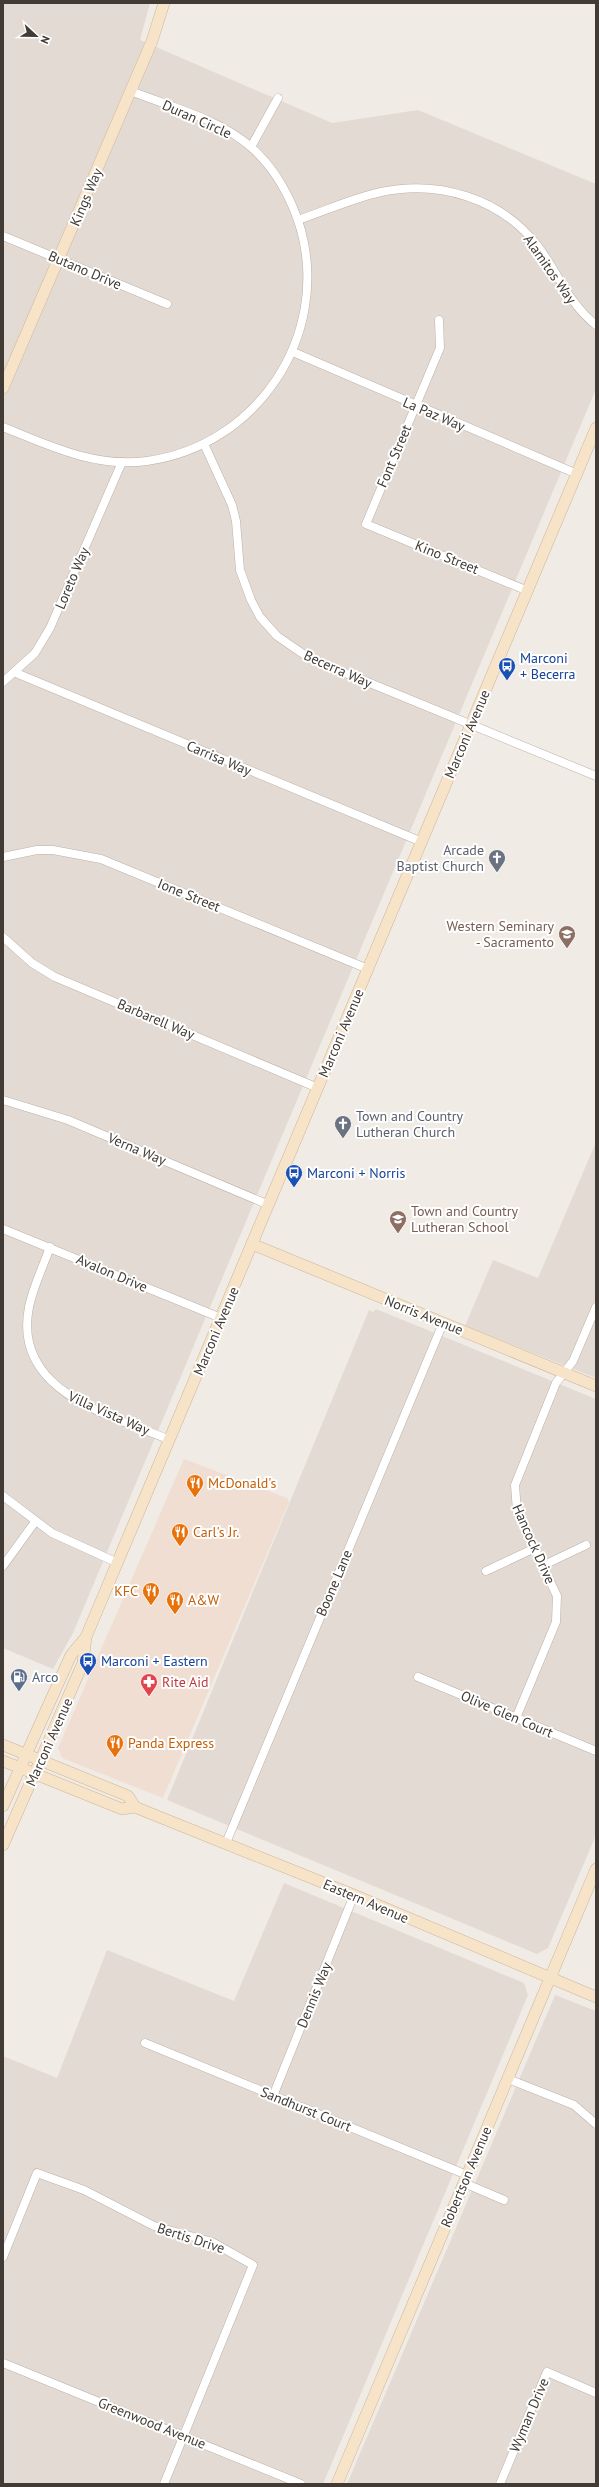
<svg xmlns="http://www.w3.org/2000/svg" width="599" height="2487" font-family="'PT Sans',sans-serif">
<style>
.residential{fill:#e3dbd3}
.commercial{fill:#f0ded2}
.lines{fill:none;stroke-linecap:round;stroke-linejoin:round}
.street-casing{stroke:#bab1a9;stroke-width:9}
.secondary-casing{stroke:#cbb599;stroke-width:12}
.street{stroke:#fff;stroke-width:8}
.secondary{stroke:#f7e3c7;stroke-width:11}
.labels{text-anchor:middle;stroke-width:4;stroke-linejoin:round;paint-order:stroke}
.street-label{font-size:14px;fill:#413a35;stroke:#fff}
.transit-label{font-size:14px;fill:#164399;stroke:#fff;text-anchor:start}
.worship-label{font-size:14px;fill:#5b616d;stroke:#fff;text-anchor:end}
.education-label{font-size:14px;fill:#785e54;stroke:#fff;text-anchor:end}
.food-label{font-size:14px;fill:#c56008;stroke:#fff;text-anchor:start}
.service-label{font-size:14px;fill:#4e5e75;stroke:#fff;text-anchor:start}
.health-label{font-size:14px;fill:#be3a42;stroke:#fff;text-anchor:start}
</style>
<rect width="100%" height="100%" fill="#f0ebe5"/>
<g class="residential">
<path d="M3,3h147l-10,37 192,83 86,-13 178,74v205l-523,1244 -20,36 -50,-21z"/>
<path d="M596,1142v236l-131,-52 28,-66 45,18z"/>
<path d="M376,1309l220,90v436l-48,113 -11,6 -370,-154 202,-490 4,2z"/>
<path d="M284,1883l240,100 4,12 -205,489h-320v-428l54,22 50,-128 127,51z"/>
<path d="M555,1995l41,16v473h-249z"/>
</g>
<path class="commercial" d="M184,1459l103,39 2,4 -126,296 -101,-40 -4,-10z"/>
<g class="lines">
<defs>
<g id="street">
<path d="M251,147l27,-49"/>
<path d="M298,220c27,-9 55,-22 83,-28 58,-12 119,6 156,53 21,27 31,58 59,80"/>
<path d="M3,236l164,68"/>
<path d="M439,320l1,28 -74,176 162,67"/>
<path d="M293,352l284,122"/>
<path d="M3,427c47,19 92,41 144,34 110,-15 183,-125 154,-231 -9,-31 -26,-62 -50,-83 -33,-29 -81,-40 -120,-56"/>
<path d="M204,444l28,61 4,16 4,49 11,30 9,17 17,19 32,22 287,118"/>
<path d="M16,673l406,169"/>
<path d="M3,682l32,-29 15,-25 72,-166"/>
<path d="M3,857l34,-7h16l48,9 267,110"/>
<path d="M3,937l29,26 23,14 263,111"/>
<path d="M3,1100l65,20 201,85"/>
<path d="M3,1229l218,89"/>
<path d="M50,1247c-7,20 -17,40 -21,60 -17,85 81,108 141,133"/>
<path d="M3,1496l49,37 66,30"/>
<path d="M544,1565l42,-20"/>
<path d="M3,1566l32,-44"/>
<path d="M486,1571l49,-23"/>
<path d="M418,1677l178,74"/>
<path d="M516,1718l40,-96 1,-26 -40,-85 -2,-26 41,-102 17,-22 23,-54"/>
<path d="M226,1843l217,-520"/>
<path d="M145,2043l322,132"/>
<path d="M508,2079l66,26 22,19"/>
<path d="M273,2096l81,-201"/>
<path d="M464,2183l40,17"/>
<path d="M3,2257l34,-84 47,17 70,36 58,16 41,23 -89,219"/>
<path d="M3,2363l298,121"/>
<path d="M500,2484l47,-112 49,21"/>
</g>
<g id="secondary">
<path d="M3,388l149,-347 12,-38"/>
<path d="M252,1244l344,142"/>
<path d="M3,1745l125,51 7,11"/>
<path d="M3,1761l119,48 13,-2 12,5 207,83 242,102"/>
<path d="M3,1806l68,-151 15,-18"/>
<path d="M3,1845l80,-182 3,-26 510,-1209"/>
<path d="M337,2484l259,-615"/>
</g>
</defs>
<use href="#street" class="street-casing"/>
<use href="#secondary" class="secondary-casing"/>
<use href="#street" class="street"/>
<use href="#secondary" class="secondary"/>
</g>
<defs>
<symbol id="bus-pin" viewBox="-11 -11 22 30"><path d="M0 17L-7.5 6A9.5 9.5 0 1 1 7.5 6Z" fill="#1a4fb4" stroke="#fff"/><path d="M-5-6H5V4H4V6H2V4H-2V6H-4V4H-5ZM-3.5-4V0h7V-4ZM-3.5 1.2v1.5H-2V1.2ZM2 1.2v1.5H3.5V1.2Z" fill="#fff"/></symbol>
<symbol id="church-pin" viewBox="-11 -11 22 30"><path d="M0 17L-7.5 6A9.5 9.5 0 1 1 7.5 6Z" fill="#6b7280" stroke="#fff"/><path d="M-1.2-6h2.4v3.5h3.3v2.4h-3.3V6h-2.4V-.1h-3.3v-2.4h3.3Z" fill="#fff"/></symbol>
<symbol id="school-pin" viewBox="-11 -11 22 30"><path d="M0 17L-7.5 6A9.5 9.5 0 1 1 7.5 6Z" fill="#8d6e63" stroke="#fff"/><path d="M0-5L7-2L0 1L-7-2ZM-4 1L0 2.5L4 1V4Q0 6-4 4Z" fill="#fff"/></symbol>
<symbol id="restaurant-pin" viewBox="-11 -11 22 30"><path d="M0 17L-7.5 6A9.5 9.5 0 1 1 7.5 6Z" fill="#e8710a" stroke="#fff"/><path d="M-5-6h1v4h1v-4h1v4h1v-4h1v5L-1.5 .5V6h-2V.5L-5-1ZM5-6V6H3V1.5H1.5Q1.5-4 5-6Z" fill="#fff"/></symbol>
<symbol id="fuel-pin" viewBox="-11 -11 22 30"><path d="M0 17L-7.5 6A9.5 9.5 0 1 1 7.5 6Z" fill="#5c6f8a" stroke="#fff"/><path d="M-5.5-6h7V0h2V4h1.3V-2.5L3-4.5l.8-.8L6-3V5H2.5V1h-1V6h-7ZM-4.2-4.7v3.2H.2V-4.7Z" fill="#fff"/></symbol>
<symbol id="pharmacy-pin" viewBox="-11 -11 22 30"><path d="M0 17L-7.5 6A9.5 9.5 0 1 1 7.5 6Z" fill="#e0444e" stroke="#fff"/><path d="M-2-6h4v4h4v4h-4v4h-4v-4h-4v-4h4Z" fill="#fff"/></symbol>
</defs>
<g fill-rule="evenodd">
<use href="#bus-pin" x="497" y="656" width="20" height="27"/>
<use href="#church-pin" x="487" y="848" width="20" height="27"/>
<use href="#school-pin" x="557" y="924" width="20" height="27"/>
<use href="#church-pin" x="333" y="1114" width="20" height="27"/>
<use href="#bus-pin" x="284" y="1163" width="20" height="27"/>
<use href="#school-pin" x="388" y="1209" width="20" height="27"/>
<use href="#restaurant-pin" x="185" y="1473" width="20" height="27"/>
<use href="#restaurant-pin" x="170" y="1522" width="20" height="27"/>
<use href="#restaurant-pin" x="141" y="1581" width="20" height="27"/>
<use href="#restaurant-pin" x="165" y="1590" width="20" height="27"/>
<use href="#bus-pin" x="78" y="1651" width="20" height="27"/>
<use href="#fuel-pin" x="9" y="1667" width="20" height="27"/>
<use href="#pharmacy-pin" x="139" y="1672" width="20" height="27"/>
<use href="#restaurant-pin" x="105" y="1733" width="20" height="27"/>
</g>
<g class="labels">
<g class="street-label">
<text transform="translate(197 119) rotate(24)" y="5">Duran Circle</text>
<text transform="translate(86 197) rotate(-67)" y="5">Kings Way</text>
<text transform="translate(550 269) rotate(55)" y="5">Alamitos Way</text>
<text transform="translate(85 270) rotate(23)" y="5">Butano Drive</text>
<text transform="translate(434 414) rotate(23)" y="5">La Paz Way</text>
<text transform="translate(394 456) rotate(-67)" y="5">Font Street</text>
<text transform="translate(447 557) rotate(22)" y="5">Kino Street</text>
<text transform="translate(72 578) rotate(-67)" y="5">Loreto Way</text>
<text transform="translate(338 669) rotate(24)" y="5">Becerra Way</text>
<text transform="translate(467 734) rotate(-67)" y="5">Marconi Avenue</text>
<text transform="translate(219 758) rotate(23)" y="5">Carrisa Way</text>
<text transform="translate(189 895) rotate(22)" y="5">Ione Street</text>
<text transform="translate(156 1019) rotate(23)" y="5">Barbarell Way</text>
<text transform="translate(341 1033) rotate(-67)" y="5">Marconi Avenue</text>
<text transform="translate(137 1149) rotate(23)" y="5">Verna Way</text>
<text transform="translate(112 1273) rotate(23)" y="5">Avalon Drive</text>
<text transform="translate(424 1315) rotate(22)" y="5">Norris Avenue</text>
<text transform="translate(216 1331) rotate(-67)" y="5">Marconi Avenue</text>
<text transform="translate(109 1413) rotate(24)" y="5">Villa Vista Way</text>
<text transform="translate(534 1544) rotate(66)" y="5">Hancock Drive</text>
<text transform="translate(334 1583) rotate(-67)" y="5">Boone Lane</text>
<text transform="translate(507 1714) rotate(23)" y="5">Olive Glen Court</text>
<text transform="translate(49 1742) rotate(-66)" y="5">Marconi Avenue</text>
<text transform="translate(366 1901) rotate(23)" y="5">Eastern Avenue</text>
<text transform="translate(314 1995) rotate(-68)" y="5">Dennis Way</text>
<text transform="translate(306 2109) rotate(22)" y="5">Sandhurst Court</text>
<text transform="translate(466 2177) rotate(-67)" y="5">Robertson Avenue</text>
<text transform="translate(191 2238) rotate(18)" y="5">Bertis Drive</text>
<text transform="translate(529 2415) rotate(-67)" y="5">Wyman Drive</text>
<text transform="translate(152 2423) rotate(22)" y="5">Greenwood Avenue</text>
</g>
<g class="transit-label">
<text x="520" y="663">Marconi<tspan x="520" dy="16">+ Becerra</tspan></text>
<text x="307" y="1178">Marconi + Norris</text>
<text x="101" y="1666">Marconi + Eastern</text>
</g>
<g class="worship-label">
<text x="484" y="855">Arcade<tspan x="484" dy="16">Baptist Church</tspan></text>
<text x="356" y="1121" text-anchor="start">Town and Country<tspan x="356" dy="16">Lutheran Church</tspan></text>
</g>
<g class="education-label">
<text x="554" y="931">Western Seminary<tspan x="554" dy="16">- Sacramento</tspan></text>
<text x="411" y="1216" text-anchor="start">Town and Country<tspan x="411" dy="16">Lutheran School</tspan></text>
</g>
<g class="food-label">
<text x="208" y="1488">McDonald's</text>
<text x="193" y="1537">Carl's Jr.</text>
<text x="138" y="1596" text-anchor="end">KFC</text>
<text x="188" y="1605">A&amp;W</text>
<text x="128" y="1748">Panda Express</text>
</g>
<g class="service-label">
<text x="32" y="1682">Arco</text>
</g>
<g class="health-label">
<text x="162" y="1687">Rite Aid</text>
</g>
</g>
<rect width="599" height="2487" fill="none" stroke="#413a35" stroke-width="8"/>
<g transform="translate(36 36) rotate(112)" stroke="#ffffff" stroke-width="3" paint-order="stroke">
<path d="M0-3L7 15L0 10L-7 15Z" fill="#413a35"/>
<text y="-6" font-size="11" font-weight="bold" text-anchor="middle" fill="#413a35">N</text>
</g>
</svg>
